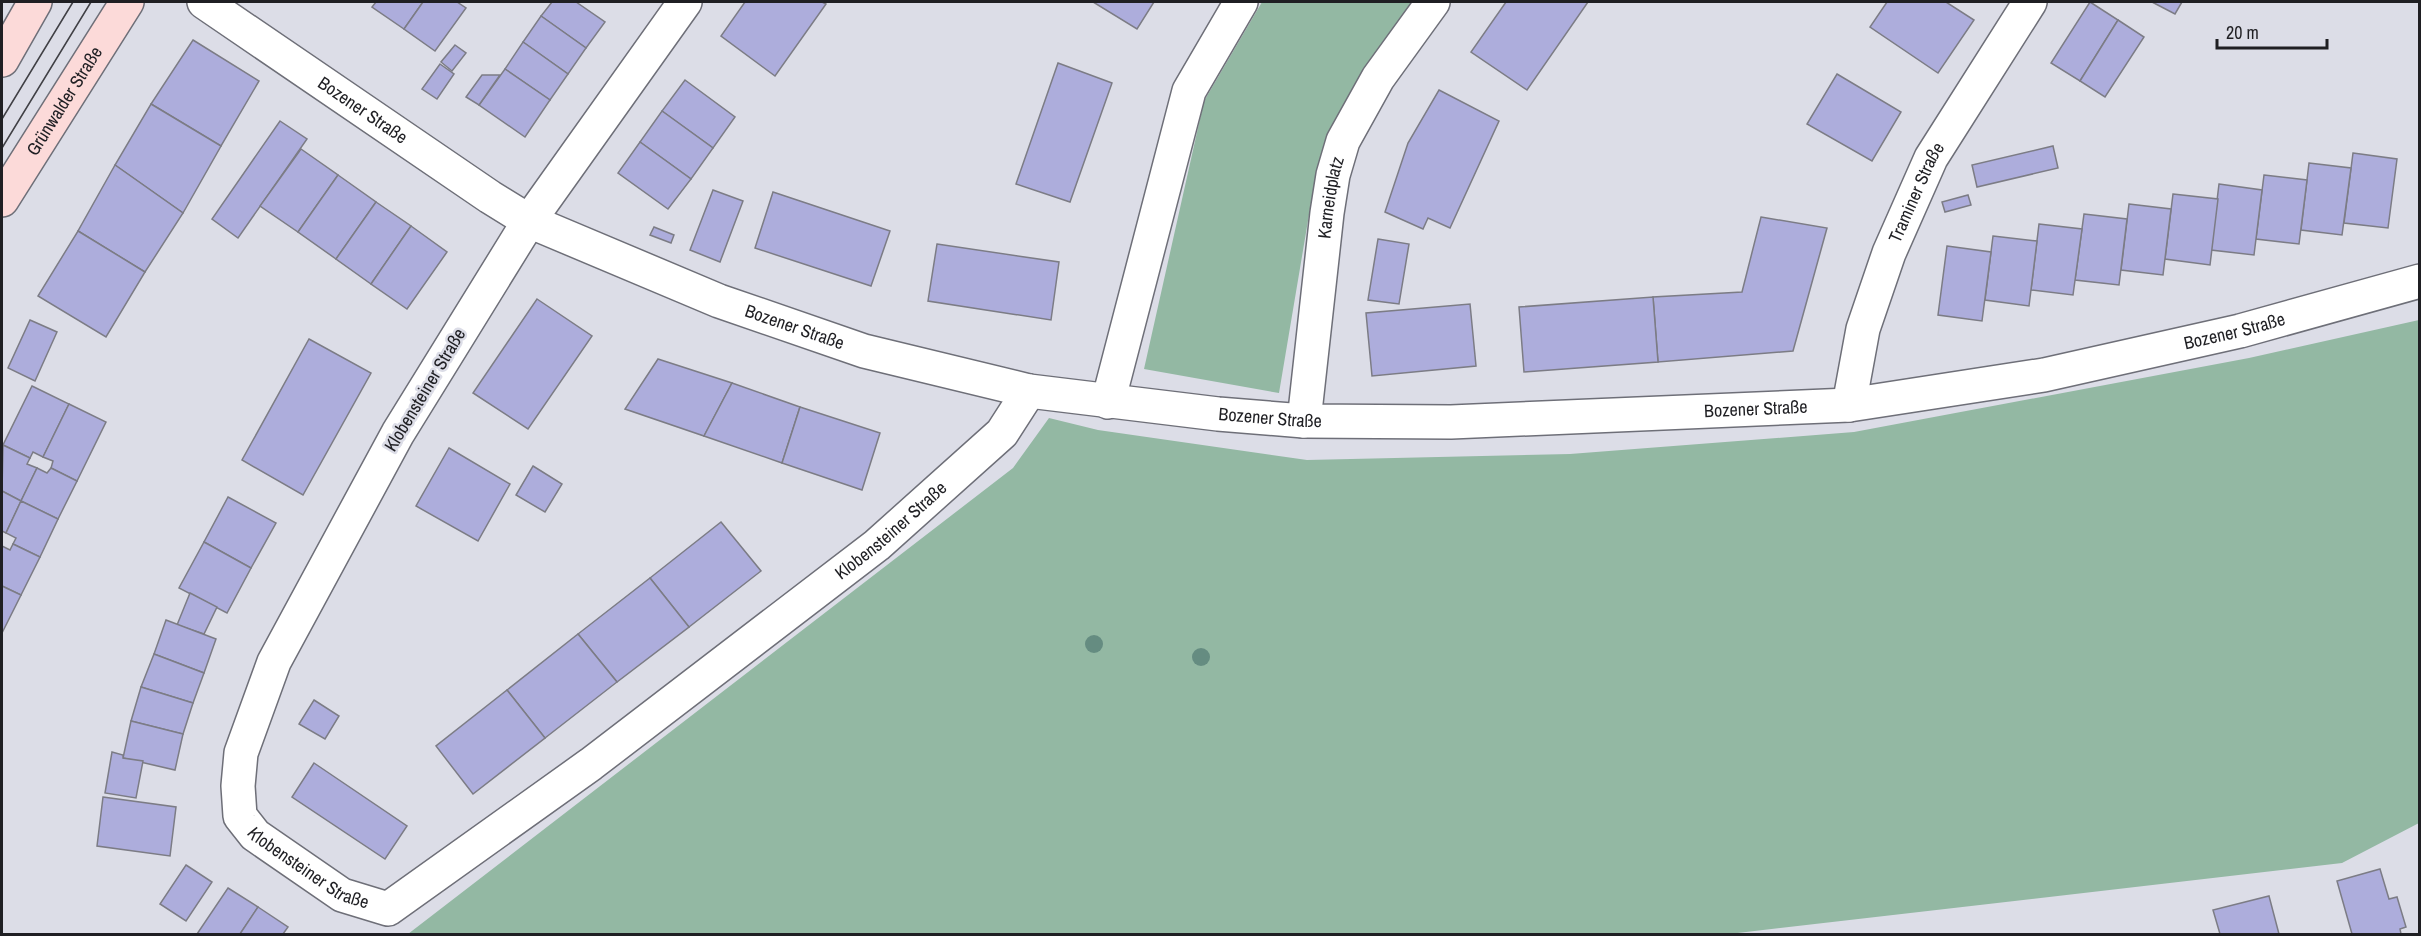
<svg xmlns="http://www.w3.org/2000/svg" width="2421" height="936" font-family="'Archivo Narrow',sans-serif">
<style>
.green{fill:#93b8a3}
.building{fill:#adaddc;stroke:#7c7c85;stroke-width:1.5}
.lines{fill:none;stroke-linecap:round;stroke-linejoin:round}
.minor-casing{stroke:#6e6f78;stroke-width:36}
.secondary-casing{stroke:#6e6f78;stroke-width:36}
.minor{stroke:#fff;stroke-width:33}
.secondary{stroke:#fcdad9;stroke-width:33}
.tram{stroke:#404045;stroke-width:1.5}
.tree{fill:#658c81}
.labels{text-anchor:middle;stroke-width:5;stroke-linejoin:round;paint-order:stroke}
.street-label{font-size:18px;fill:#1f1f23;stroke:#dcdde7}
</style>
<rect width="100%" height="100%" fill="#dcdde7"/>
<g class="green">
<path d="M1262,2h153l-54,77 -47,106 -35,208 -135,-24 60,-268z"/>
<path d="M2419,320v503l-77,40 -613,71h-1321l605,-466 36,-50 49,12 209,30 263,-6 284,-22 395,-74z"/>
</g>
<g class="building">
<path d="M376,2h47l-19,27 -32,-22z"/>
<path d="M423,2h34l9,6 -31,43 -31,-22z"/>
<path d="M552,2h24l29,20 -19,26 -45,-32z"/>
<path d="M745,2h77l4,2 -51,72 -54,-40z"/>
<path d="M1093,2h61l-17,27z"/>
<path d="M1506,2h82l-61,88 -56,-38z"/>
<path d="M1887,2h59l28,18 -36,53 -68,-46z"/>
<path d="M2090,2l28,18 -38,61 -29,-18z"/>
<path d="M2152,2h30l-7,12z"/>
<path d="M541,16l45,32 -18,26 -45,-32z"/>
<path d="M2118,20l26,17 -39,60 -25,-16z"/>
<path d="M193,40l66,41 -38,65 -70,-42z"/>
<path d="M523,42l45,32 -18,26 -45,-31z"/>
<path d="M455,45l11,8 -14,18 -11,-9z"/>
<path d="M1058,63l54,20 -42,119 -54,-18z"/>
<path d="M440,64l14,10 -17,25 -15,-10z"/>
<path d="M505,69l45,31 -25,37 -46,-32z"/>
<path d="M1837,74l64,38 -29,49 -65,-37z"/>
<path d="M482,75h18l-21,30 -13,-8z"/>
<path d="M685,80l50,37 -22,31 -51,-37z"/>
<path d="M1439,90l60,31 -49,107 -22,-10 -5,11 -38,-17 23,-69z"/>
<path d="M151,104l70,42 -38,67 -68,-48z"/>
<path d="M662,111l51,37 -22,31 -51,-37z"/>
<path d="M280,121l27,18 -69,99 -26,-19z"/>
<path d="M640,142l51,37 -23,30 -50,-36z"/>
<path d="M2053,146l5,22 -81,19 -5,-22z"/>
<path d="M301,149l37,26 -40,57 -38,-26z"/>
<path d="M2353,153l44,6 -9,69 -44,-5z"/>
<path d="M2309,163l42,5 -9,67 -41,-5z"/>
<path d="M115,165l68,48 -38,59 -67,-41z"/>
<path d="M338,175l38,27 -40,57 -38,-27z"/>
<path d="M2264,175l43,5 -8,64 -43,-5z"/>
<path d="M2219,184l43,6 -8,65 -43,-5z"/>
<path d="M713,190l30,11 -23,61 -30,-12z"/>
<path d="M773,192l117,39 -19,55 -116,-38z"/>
<path d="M2173,194l45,5 -8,66 -45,-6z"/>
<path d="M1968,195l3,10 -26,7 -3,-10z"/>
<path d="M376,202l35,24 -40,58 -35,-25z"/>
<path d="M2129,204l42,5 -8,66 -42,-5z"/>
<path d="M2084,214l43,5 -8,66 -44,-5z"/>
<path d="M1761,217l66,11 -34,123 -135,11 -5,-65 89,-5z"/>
<path d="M2039,224l43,5 -9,66 -42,-5z"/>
<path d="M411,226l36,26 -40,57 -36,-25z"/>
<path d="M654,227l20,8 -3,8 -21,-8z"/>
<path d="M78,231l67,41 -39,65 -68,-41z"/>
<path d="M1993,236l44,5 -8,65 -44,-6z"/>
<path d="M1378,239l31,5 -10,60 -31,-4z"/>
<path d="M937,244l122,18 -8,58 -123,-19z"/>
<path d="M1947,246l44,6 -9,69 -44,-6z"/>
<path d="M1653,297l5,65 -134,10 -5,-65z"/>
<path d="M537,299l55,37 -64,93 -55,-36z"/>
<path d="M1470,304l6,62 -104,10 -6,-63z"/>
<path d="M30,320l27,12 -22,49 -27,-13z"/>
<path d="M309,339l62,34 -68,122 -61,-35z"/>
<path d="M658,359l74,24 -28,53 -79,-27z"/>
<path d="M732,383l68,24 -18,56 -78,-27z"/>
<path d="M32,386l37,18 -26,53 -10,-5 -3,6 -27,-13z"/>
<path d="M69,404l37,18 -29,59 -26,-13 2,-7 -10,-4z"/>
<path d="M800,407l80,26 -18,57 -80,-27z"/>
<path d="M3,445l27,13 -3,6 10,4 -16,33 -19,-10z"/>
<path d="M449,448l61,36 -32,57 -62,-35z"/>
<path d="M533,466l29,18 -17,28 -29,-17z"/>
<path d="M37,468l10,5 4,-5 26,13 -19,38 -37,-18z"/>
<path d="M2,491l19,10 -15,32 -4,-2z"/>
<path d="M228,497l48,26 -25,45 -47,-26z"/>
<path d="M21,501l37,18 -18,38 -27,-13 3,-6 -10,-5z"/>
<path d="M721,522l40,49 -72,56 -39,-49z"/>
<path d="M204,542l47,26 -24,45 -48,-25z"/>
<path d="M13,544l27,13 -19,38 -19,-9v-40l8,4z"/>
<path d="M650,578l39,49 -72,55 -39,-48z"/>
<path d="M2,586l19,9 -19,38z"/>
<path d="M190,593l27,14 -13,27 -27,-9z"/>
<path d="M166,620l50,19 -12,34 -50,-19z"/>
<path d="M578,634l39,48 -72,56 -38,-48z"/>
<path d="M154,654l50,19 -11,30 -52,-16z"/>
<path d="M141,687l52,16 -10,31 -52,-13z"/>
<path d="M507,690l38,48 -72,56 -37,-48z"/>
<path d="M314,700l25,16 -14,23 -26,-15z"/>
<path d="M131,721l52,13 -8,36 -52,-12z"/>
<path d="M112,752l11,3v3l20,3 -7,37 -31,-5z"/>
<path d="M314,763l93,63 -22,33 -93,-62z"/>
<path d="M103,797l73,10 -6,49 -73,-10z"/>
<path d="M186,865l26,17 -26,39 -26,-17z"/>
<path d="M2380,869l9,30 8,-2 9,30 -6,2 1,5h-49l-15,-53z"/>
<path d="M228,888l30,19 -18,27h-43z"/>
<path d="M2269,896l10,38h-59l-7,-24z"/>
<path d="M258,907l30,20 -5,7h-43z"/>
</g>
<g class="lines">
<defs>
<g id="minor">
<path id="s1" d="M204,2l286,195 39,24 190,80 145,50 165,40 189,23 86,7 147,1 398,-17 195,-30 196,-44 180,-50"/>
<path id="s2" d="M685,2l-156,219 -131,212 -124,229 -33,91 -3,33 2,30 15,19 87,60 46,14 203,-145 286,-219 125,-112 27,-42"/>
<path d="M1108,402l81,-311 52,-89"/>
<path id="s3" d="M1849,405l14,-76 26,-76 42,-95 99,-156"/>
<path id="s4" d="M1304,421l23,-208 6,-38 10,-34 35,-63 55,-76"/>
</g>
<g id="secondary">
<path d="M2,60l33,-58"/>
<path id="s5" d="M2,200l125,-198"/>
</g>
</defs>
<use href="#minor" class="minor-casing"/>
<use href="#secondary" class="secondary-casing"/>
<use href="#minor" class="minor"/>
<use href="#secondary" class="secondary"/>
<g class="tram">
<path d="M2,119l71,-117"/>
<path d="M2,148l89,-146"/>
</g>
</g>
<g class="tree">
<circle cx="1094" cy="644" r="9"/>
<circle cx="1201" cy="657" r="9"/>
</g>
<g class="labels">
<g class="street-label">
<text dy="6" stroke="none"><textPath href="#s5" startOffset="117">Grünwalder Straße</textPath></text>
<text dy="6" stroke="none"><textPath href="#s1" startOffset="192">Bozener Straße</textPath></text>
<text dy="6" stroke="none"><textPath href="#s3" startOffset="224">Traminer Straße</textPath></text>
<text dy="6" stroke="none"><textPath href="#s4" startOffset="225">Karneidplatz</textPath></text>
<text dy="6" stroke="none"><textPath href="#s1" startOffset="678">Bozener Straße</textPath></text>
<text dy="6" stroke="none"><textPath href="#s1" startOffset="2136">Bozener Straße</textPath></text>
<text transform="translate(425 390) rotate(-59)" y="6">Klobensteiner Straße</text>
<text dy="6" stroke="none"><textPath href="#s1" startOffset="1650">Bozener Straße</textPath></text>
<text dy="6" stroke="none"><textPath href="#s1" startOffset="1164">Bozener Straße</textPath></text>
<text dy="6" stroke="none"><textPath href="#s2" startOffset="1746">Klobensteiner Straße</textPath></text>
<text dy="6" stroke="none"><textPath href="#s2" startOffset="1026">Klobensteiner Straße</textPath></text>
</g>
</g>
<rect width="2421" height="936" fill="none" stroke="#1f1f23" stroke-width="6"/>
<path d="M2217 39v9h110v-9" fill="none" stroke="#1f1f23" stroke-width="3"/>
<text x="2226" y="39" font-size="18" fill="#1f1f23" stroke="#dcdde7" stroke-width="4.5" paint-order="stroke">20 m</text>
</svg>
